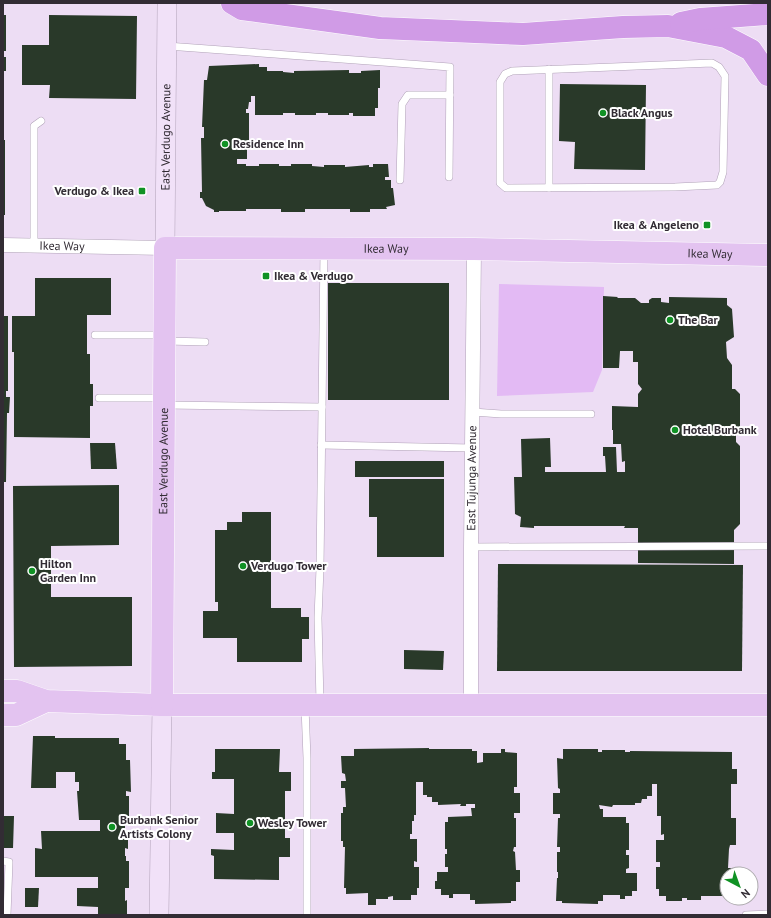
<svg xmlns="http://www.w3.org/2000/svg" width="771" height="918" font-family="'PT Sans',sans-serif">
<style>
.green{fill:#e3baf4}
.building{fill:#293929}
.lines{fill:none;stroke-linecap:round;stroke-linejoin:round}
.lane-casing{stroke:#b1a2b8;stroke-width:8}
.street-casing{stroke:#b1a2b8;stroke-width:15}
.secondary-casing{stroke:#b1a2b8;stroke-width:20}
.primary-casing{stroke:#fff;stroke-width:23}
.highway-casing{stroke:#fff;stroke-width:23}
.lane{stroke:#fff;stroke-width:7}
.street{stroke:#fff;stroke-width:14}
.secondary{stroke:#f1e1f8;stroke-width:19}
.primary{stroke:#e3c3f0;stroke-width:22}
.highway{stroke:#d09be6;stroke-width:22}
.poi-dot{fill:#109224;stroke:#fff;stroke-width:1.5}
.labels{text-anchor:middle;stroke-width:4;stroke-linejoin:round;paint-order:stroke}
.poi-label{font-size:12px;font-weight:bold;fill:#322c34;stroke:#fff;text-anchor:start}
.street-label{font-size:12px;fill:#322c34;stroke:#fff}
</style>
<rect width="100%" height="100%" fill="#edddf4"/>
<path class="green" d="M499,284l105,3 -2,83 -9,22 -96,4z"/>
<g class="building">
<rect x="3" y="15" width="3" height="36"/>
<path d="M49,15l88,1 -1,83 -87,-1 1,-13h-28v-40h27z"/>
<rect x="3" y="57" width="3" height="14"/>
<path d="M259,64v3h8v4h16v1l11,1v-2l55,-1v3h12v-2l19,-1v18h-2v20h-3v8h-22v-3h-4v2h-21v-2h-12v2h-21v-2h-12v2h-28v-19h-4v6h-2l-1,7h-2v4h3v37h-2v9h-10v5h9v2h13v-2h20v2h12v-2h21v2l12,1v-2h21v2l24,-2v2h4v-3h15l1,13h-4v3h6v8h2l2,17 -9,2 1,2h-17v3h-20v-3h-45v3h-24v-3h-35v2h-27v1h-5v-2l-8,-4 -4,-8h-2v-6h2l-1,-54h3v-11h-2l2,-47h3l2,-14z"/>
<path d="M560,84l86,1 -1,85 -71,-1 1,-27 -16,-1z"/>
<rect x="3" y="140" width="2" height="75"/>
<path d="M35,278h76v37h-24v39h3v30h3v22h-3v32l-76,-1v-85h-2v-36h23z"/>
<rect x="328" y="283" width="121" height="117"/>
<path d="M603,296l15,1 -1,1h18l6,5h8v-3l3,-2h9v4l8,1v-6l58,1v7l5,4 2,28 -8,5 1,16 5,7v24h3l5,5v32l-4,4v12l4,4v78l-6,6v34l-96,-1v-35h-14l1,-2h-91v2l-14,-1 1,-10 -6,-3 -1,-37h8l-1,-38 29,-1 1,29h-6v5h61l-1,-16h-2v-9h13l1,25h8v-11l-3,1 -1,-18h-8v-14h-1v-24l26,1v-13l4,-5 -4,-5v-22h-5v-11h-13l-1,17h-16z"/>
<path d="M3,316h5v75h-2v6h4l-1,16h-2l-1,69h-3z"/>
<path d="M90,443h25l2,26h-26z"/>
<rect x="355" y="461" width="89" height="16"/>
<path d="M369,479h75v78h-67v-40h-8z"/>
<path d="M119,485v60l-68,1v51h81v69l-118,1 -1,-181z"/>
<path d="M242,512h29v96h30v9h8v22h-7v23h-65v-24h-34v-27h15v-9h-3v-72h12v-8h15z"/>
<path d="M498,564l245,1 -1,106h-245z"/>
<path d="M404,650l40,1 -1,19 -39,-1z"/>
<path d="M33,736h22v2h64v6h7v16h4l1,32 -5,-1v5h3v26h-4v13h3v14l-3,-1v8h1v5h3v27h-4v13l2,-1v14l-29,1v-8l-21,-1v-18h21v-11h-63v-29l7,1 -1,-18h59v-11h-21l-2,-29h2v-9h-4v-10h-19v16h-25z"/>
<path d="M429,748v1h43v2h5v12l6,-1v-9h18v-4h4v3l12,1v34h-3v6h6v20h-6v5h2v29h-2l-1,4 2,1 1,18h4v12h-4v19h-5v2l-36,1v-4h-5v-6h-17v4h-4v-3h-8v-6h-6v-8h2v-9h11v-5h-3v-13h2v-5h-2v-27h3v-5l24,-1 -1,-8h4v-4h-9v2h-6l1,-2 -23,1v-3h-6v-5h-5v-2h-4v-13h-7v33h-2v6h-2v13h-2v5h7v23l-3,-1v6h5v21h-2v7h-6v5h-18v-4l-5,1v2h-12v6h-8v-12l-22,1v-6h-2l1,-41h-2v-6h-2v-28h2v-6h3l-1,-19h-4v-7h5l-1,-7 -3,-1 -1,-17h13v-7z"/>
<path d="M215,749h65l-1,23h12v19h-6v47h5v19h-11v23l-65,-1v-23l-3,-1v-6l23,1v-17h-18v-20l18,1v-35h-22v-7h3z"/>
<path d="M563,749h35v3h4v-2h23v2h5v-1l102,1v17h5v15h-6v34h5v27h-6l-1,4 -1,19h5v6h-6v22h-26v4h-14v-2h-5v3h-16v-5h-7v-7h-3v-22h4v-5h-4v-22h8v-6l-3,1v-19h-4v-32h-5v12h-5v3h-5l-1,4h-6v2h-22l-1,2 -13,-2 1,4h3v8h23v6h3v27h-3v5h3v13l-3,1v4h11v18h-5v5h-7v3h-5v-4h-17v6h-5v3l-36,-1v-2h-6l1,-23h1v-6h-1v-20h3v-5h-3l1,-29h2v-4h-7v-21h7v-4l-2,-1 -1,-30 6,1z"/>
<path d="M3,816h11l-1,32h-10z"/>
<path d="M25,888h14l-1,19h-13z"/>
</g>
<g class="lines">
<defs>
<g id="lane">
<path d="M167,46l283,21 -1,110"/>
<path d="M712,63l7,4 6,9 -2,96 -3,10 -3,3 -42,2 -169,1 -6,-5v-101l5,-8 7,-3z"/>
<path d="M549,69v119"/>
<path d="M400,180l2,-76 6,-9h42"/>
<path d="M34,247v-121l7,-5"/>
<path d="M95,335h67"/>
<path d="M167,341l38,1"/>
<path d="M99,398h62"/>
<path d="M166,405l156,2"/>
<path d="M473,412l28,2h90"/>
<path d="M321,445l151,3"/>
<path d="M471,547l297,-1"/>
<path d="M320,703l-2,-85 2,-50 4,-317"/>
<path d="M305,707l2,51v157"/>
<path d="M3,861l6,1 -2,53"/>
<path d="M746,915l22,-1"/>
</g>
<g id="street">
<path id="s1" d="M3,245l162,3"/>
<path id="s2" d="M471,706v-159l3,-298"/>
</g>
<g id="secondary">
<path id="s3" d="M165,248l2,-242"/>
<path d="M159,915l3,-210"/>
</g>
<g id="primary">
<path d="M3,691h14l29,10 116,4h606"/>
<path id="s4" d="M162,705l3,-457 309,1 294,6"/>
<path d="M3,715h13l30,-14"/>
</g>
<g id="highway">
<path d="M232,3l10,6 138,19 143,6 100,-7 45,-1 58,11 25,13 17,25"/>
<path d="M681,23l19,-4 68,-5"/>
</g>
</defs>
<use href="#lane" class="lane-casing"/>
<use href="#street" class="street-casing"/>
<use href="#secondary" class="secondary-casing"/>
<use href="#primary" class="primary-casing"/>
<use href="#highway" class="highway-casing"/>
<use href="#lane" class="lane"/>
<use href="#street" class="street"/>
<use href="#secondary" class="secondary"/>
<use href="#primary" class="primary"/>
<use href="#highway" class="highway"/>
</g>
<g class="poi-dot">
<circle cx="603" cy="113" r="4"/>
<circle cx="225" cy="144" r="4"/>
<rect x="138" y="187" width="8" height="8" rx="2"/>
<rect x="703" y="221" width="8" height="8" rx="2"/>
<rect x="262" y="272" width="8" height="8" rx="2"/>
<circle cx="670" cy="320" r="4"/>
<circle cx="675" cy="430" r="4"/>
<circle cx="243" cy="566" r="4"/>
<circle cx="32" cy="571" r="4"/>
<circle cx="250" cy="823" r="4"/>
<circle cx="112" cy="827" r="4"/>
</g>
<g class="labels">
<g class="poi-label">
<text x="611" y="117">Black Angus</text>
<text x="233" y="148">Residence Inn</text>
<text x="134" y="195" text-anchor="end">Verdugo &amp; Ikea</text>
<text x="699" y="229" text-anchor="end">Ikea &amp; Angeleno</text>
<text x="274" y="280">Ikea &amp; Verdugo</text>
<text x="678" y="324">The Bar</text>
<text x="683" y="434">Hotel Burbank</text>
<text x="40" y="568">Hilton<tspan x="40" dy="14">Garden Inn</tspan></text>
<text x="251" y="570">Verdugo Tower</text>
<text x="120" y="824">Burbank Senior<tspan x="120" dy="14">Artists Colony</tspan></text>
<text x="258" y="827">Wesley Tower</text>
</g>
<g class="street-label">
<text dy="4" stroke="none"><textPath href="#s3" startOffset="111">East Verdugo Avenue</textPath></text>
<text dy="4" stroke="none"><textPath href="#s1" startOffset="59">Ikea Way</textPath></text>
<text dy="4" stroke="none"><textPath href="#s4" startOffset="678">Ikea Way</textPath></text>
<text dy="4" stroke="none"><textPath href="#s4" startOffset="1002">Ikea Way</textPath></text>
<text dy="4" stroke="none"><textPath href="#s4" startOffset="244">East Verdugo Avenue</textPath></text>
<text dy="4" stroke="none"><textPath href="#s2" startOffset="228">East Tujunga Avenue</textPath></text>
</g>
</g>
<rect width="771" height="918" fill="none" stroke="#322c34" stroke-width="8"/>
<g transform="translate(739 886) rotate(139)"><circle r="19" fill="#ffffff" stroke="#adabae"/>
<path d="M0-3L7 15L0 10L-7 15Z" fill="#109224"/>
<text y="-6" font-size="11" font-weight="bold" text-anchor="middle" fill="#322c34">N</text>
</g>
</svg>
